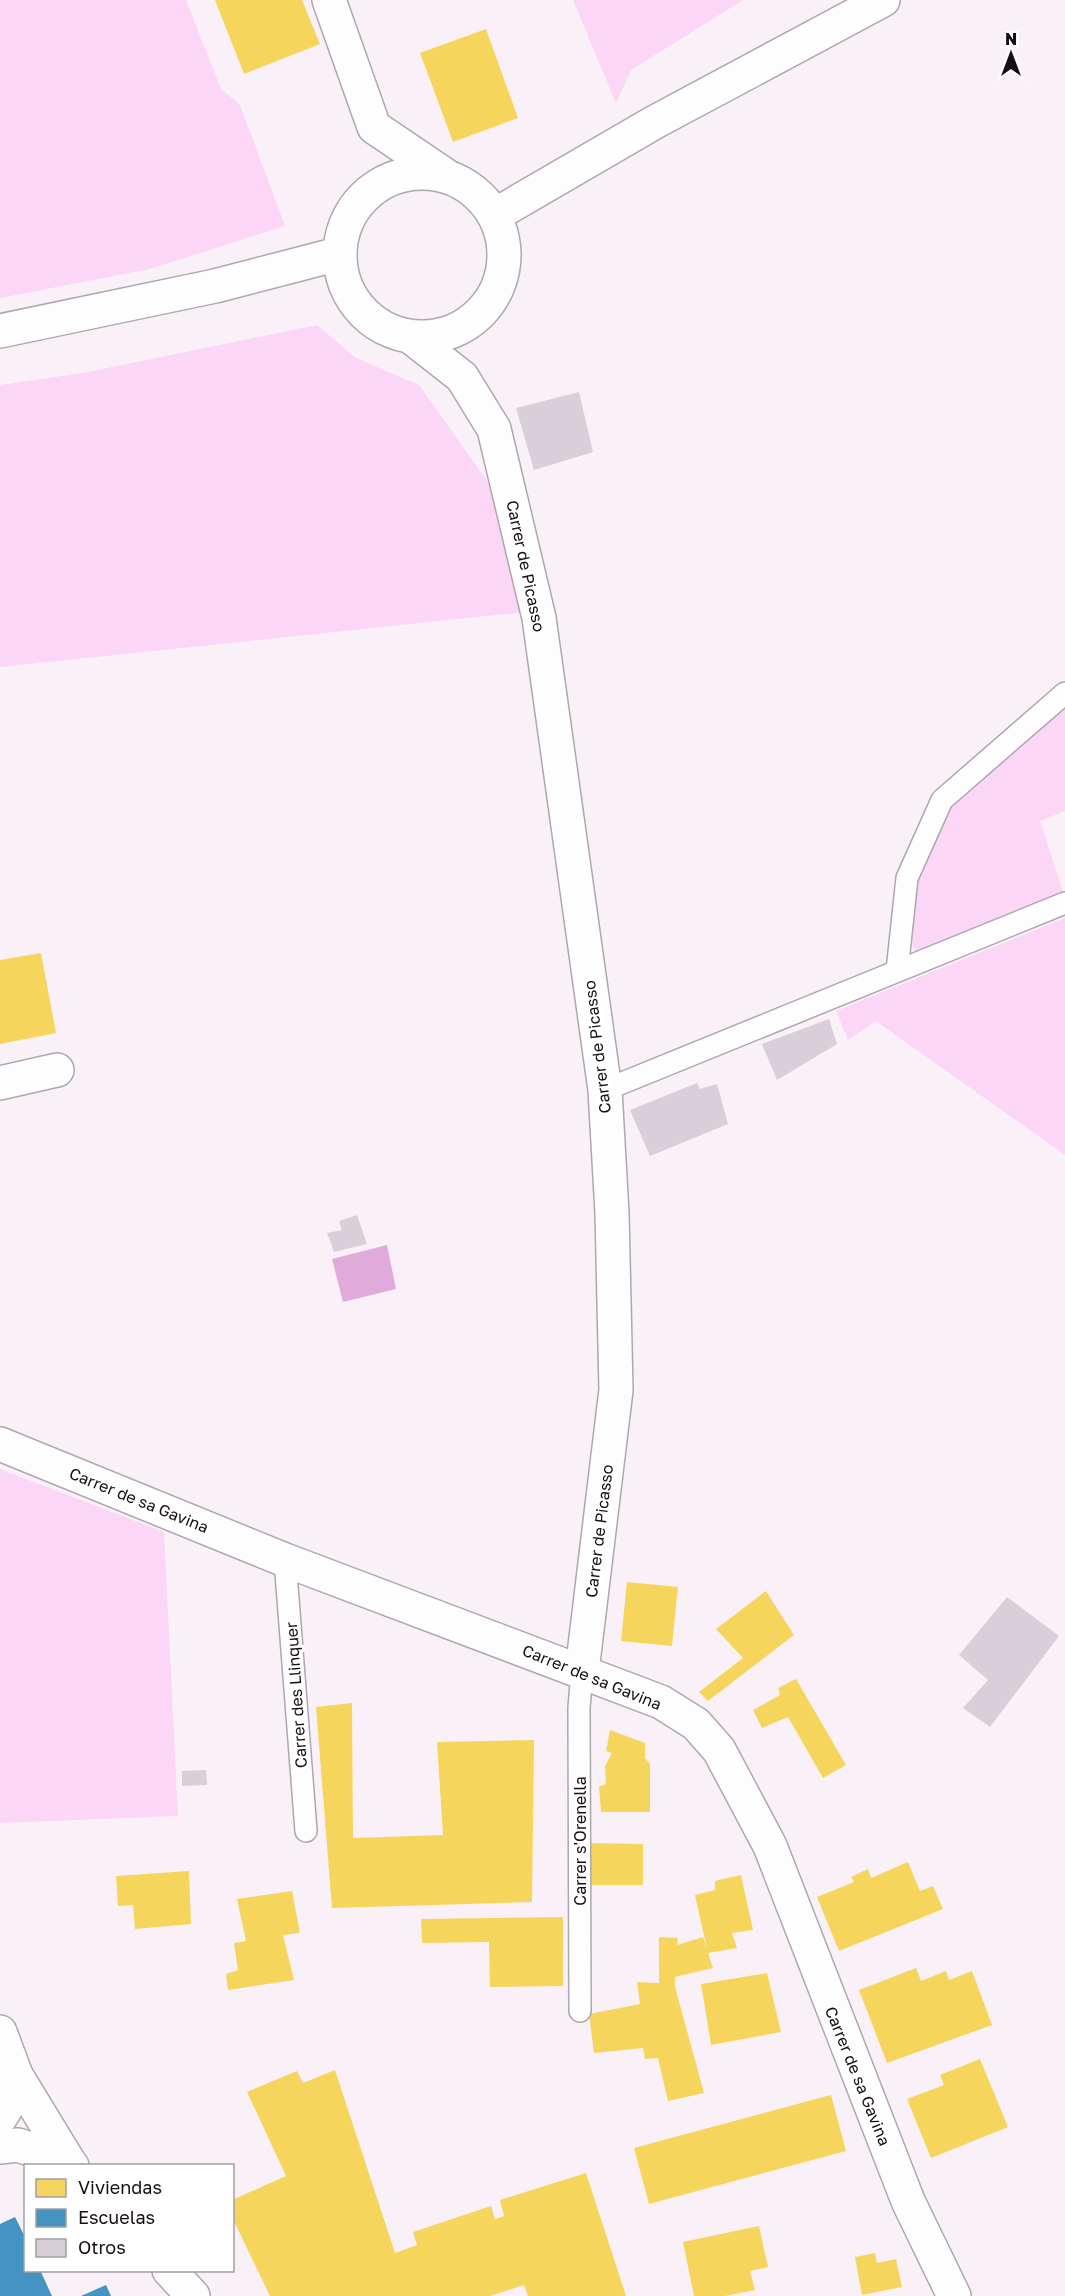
<svg xmlns="http://www.w3.org/2000/svg" width="1065" height="2296" font-family="'Golos Text',sans-serif">
<style>
.green{fill:#fbd6f6}
.water{fill:#e0abdb}
.homes{fill:#f6d55c}
.schools{fill:#4393c3}
.building{fill:#d9cfd8}
.lines{fill:none;stroke-linecap:round;stroke-linejoin:round}
.service-casing{stroke:#b0a6ae;stroke-width:24}
.minor-casing{stroke:#b0a6ae;stroke-width:36}
.secondary-casing{stroke:#b0a6ae;stroke-width:36}
.service{stroke:#fefdfe;stroke-width:21}
.minor{stroke:#fefdfe;stroke-width:33}
.secondary{stroke:#fefdfe;stroke-width:33}
.labels{text-anchor:middle;stroke-width:6;stroke-linejoin:round;paint-order:stroke}
.street-label{font-size:16px;fill:#170d16;stroke:#fff}
</style>
<rect width="100%" height="100%" fill="#faf0f8"/>
<g class="green">
<path d="M0,0h186l35,89 19,16 45,121 -135,43 -150,29z"/>
<path d="M573,0h170l-112,70 -15,33z"/>
<path d="M317,325l39,33 63,27 73,103 33,124 -525,55v-282l83,-12z"/>
<path d="M1065,708v103l-25,10 24,74 -140,60 -10,-5 -4,-20 10,-67 34,-63z"/>
<path d="M1065,918v237l-189,-134 -28,19 -12,-29z"/>
<path d="M0,1469l164,63 14,284 -178,7z"/>
</g>
<path class="water" d="M387,1245l9,44 -53,13 -11,-43z"/>
<g class="homes">
<path d="M215,0h87l18,44 -76,30z"/>
<path d="M486,29l32,89 -65,24 -33,-89z"/>
<path d="M41,953l15,80 -56,11v-84z"/>
<path d="M627,1582l51,5 -6,59 -51,-5z"/>
<path d="M766,1591l28,44 -86,66 -9,-9 44,-34 -27,-29z"/>
<path d="M796,1679l50,86 -23,13 -35,-61 -26,11 -9,-18 27,-15 -2,-7z"/>
<path d="M352,1703l1,135 90,-3 -6,-93 97,-2 -2,162 -200,6 -16,-201z"/>
<path d="M610,1730l35,13v15l5,6v48h-49l-2,-25 7,-3 -1,-18 7,-13 -6,-2z"/>
<path d="M587,1843l56,1v41h-56z"/>
<path d="M908,1862l12,29 13,-5 10,23 -104,42 -22,-54 37,-15 -3,-5 17,-8 3,9z"/>
<path d="M189,1871l2,53 -56,5 -2,-24 -15,1 -2,-30z"/>
<path d="M741,1875l12,55 -21,3 5,15 -29,5 5,15 -38,9v10l29,106 -36,8 -10,-43 -13,1 -2,-11 -49,5 -5,-39 51,-10 -3,-22 22,1v-46l19,1 -1,7 26,-8 4,12 -12,-54 20,-5v-9z"/>
<path d="M292,1891l8,42 -17,2 11,45 -66,10 -2,-16 12,-4 -4,-27 12,-2 -9,-42z"/>
<path d="M563,1917v69l-73,1 -1,-45 -67,1 -1,-24z"/>
<path d="M916,1968l5,13 25,-10 3,9 23,-9 20,54 -105,38 -28,-73z"/>
<path d="M767,1973l14,59 -70,13 -10,-61z"/>
<path d="M980,2059l28,68 -77,31 -24,-59 37,-14 -4,-10z"/>
<path d="M335,2070l60,183 22,-8 -4,-13 78,-26 4,13 9,-3 -4,-16 86,-27 40,123h-98l-4,-11 -34,11h-220l-38,-79v-17l54,-24 -39,-84 50,-21 6,12z"/>
<path d="M831,2095l15,56 -197,53 -15,-56z"/>
<path d="M759,2226l9,41 -18,4 5,19 -30,6h-31l-11,-54z"/>
<path d="M875,2253l2,10 19,-4 6,28 -40,8 -7,-38z"/>
</g>
<g class="schools">
<path d="M15,2217l11,22v31h14l12,26h-52v-72z"/>
<path d="M106,2285l5,11h-30z"/>
</g>
<g class="building">
<path d="M579,392l14,60 -59,18 -18,-62z"/>
<path d="M829,1019l8,25 -60,36 -15,-36z"/>
<path d="M697,1083l3,6 17,-5 11,40 -78,32 -20,-46z"/>
<path d="M357,1215l10,29 -33,8 -7,-19 15,-3 -3,-9z"/>
<path d="M1007,1597l52,39 -69,91 -27,-19 25,-28 -29,-25z"/>
<path d="M206,1770l1,15 -25,1v-15z"/>
</g>
<g class="lines">
<defs>
<g id="service">
<path d="M897,971l10,-93 35,-78 123,-107"/>
<path d="M605,1090l460,-187"/>
<path d="M285,1560l21,271"/>
<path d="M580,2011l-1,-303 3,-37"/>
</g>
<g id="minor">
<path d="M329,0l45,127 71,48"/>
<path d="M411,337l51,40 32,52 45,189 66,472 7,123 4,177 -34,281"/>
<path d="M0,1083l57,-13"/>
<path d="M0,1444l285,116 376,142 35,22 23,26 51,96 138,355 46,95"/>
<path d="M0,2032l16,43 53,87"/>
<path d="M0,2118l8,-13 8,-30"/>
<path d="M0,2147l18,-2 51,17 3,4"/>
<path d="M169,2270l24,26"/>
</g>
<g id="secondary">
<circle cx="422" cy="255" r="82"/>
<path d="M495,215l160,-93 228,-122"/>
<path d="M0,331l215,-45 123,-32"/>
</g>
</defs>
<use href="#service" class="service-casing"/>
<use href="#minor" class="minor-casing"/>
<use href="#secondary" class="secondary-casing"/>
<use href="#service" class="service"/>
<use href="#minor" class="minor"/>
<use href="#secondary" class="secondary"/>
</g>
<g class="labels">
<g class="street-label">
<text transform="translate(526 566) rotate(78)" y="6">Carrer de Picasso</text>
<text transform="translate(597 1047) rotate(-97)" y="6">Carrer de Picasso</text>
<text transform="translate(139 1500) rotate(22)" y="6">Carrer de sa Gavina</text>
<text transform="translate(599 1531) rotate(-83)" y="6">Carrer de Picasso</text>
<text transform="translate(592 1677) rotate(22)" y="6">Carrer de sa Gavina</text>
<text transform="translate(296 1695) rotate(-94)" y="6">Carrer des Llinquer</text>
<text transform="translate(580 1841) rotate(-90)" y="6">Carrer s'Orenella</text>
<text transform="translate(858 2076) rotate(68)" y="6">Carrer de sa Gavina</text>
</g>
</g>
<rect x="24" y="2164" width="210" height="108" fill="#ffffff" stroke="#a29ea2" stroke-width="1.5"/>
<rect x="36" y="2179" width="30" height="18" fill="#f6d55c" stroke="#a29ea2" stroke-width="1.5"/>
<text x="78" y="2194" font-size="18" fill="#170d16">Viviendas</text>
<rect x="36" y="2209" width="30" height="18" fill="#4393c3" stroke="#a29ea2" stroke-width="1.5"/>
<text x="78" y="2224" font-size="18" fill="#170d16">Escuelas</text>
<rect x="36" y="2239" width="30" height="18" fill="#d9cfd8" stroke="#a29ea2" stroke-width="1.5"/>
<text x="78" y="2254" font-size="18" fill="#170d16">Otros</text>
<g transform="translate(1011 54)" stroke="#ffffff" stroke-width="4.5" paint-order="stroke">
<path d="M0-4.5L10 22L0 15L-10 22Z" fill="#170d16"/>
<text y="-9" font-size="16" font-weight="bold" text-anchor="middle" fill="#170d16">N</text>
</g>
</svg>
